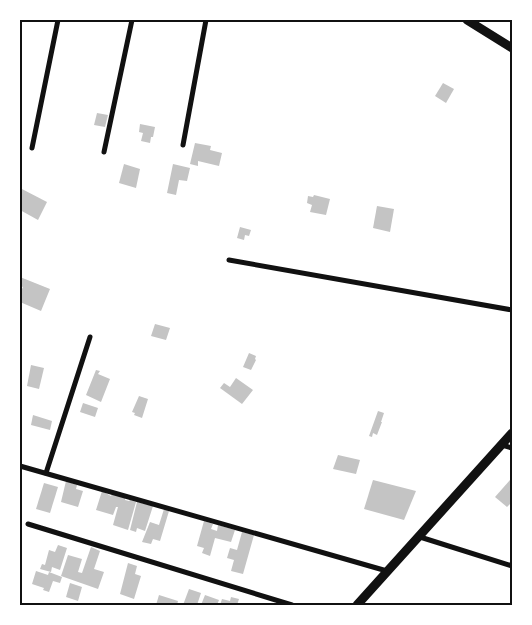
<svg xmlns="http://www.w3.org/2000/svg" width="532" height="625" font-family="'Crimson Pro',serif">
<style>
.building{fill:#c4c4c4}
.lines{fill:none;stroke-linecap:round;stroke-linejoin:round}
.minor{stroke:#111;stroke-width:5}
.tertiary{stroke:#111;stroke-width:9}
.neatline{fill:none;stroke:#111;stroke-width:2}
</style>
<rect width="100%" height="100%" fill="#fff"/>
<g class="building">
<path d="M443,83l11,6 -8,14 -11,-7z"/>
<path d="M97,113l11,2 -3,12 -11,-2z"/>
<path d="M140,124l15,3 -2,10h-2l-1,6 -9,-2 2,-8 -4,-1z"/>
<path d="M195,143l16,3 -1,4 12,3 -3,13 -21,-5v5l-8,-2z"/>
<path d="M124,164l16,5 -4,19 -17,-5z"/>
<path d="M173,164l17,4 -3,13 -8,-1 -3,15 -9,-2z"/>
<path d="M20,188l27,14 -9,18 -18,-10z"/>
<path d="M314,195l16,4 -4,16 -16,-3 2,-7 -5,-2 1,-7 5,1z"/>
<path d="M377,206l17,3 -4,23 -17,-4z"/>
<path d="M240,227l11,3 -2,6 -4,-1 -1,5 -7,-2z"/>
<path d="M20,277l30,12 -9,22 -21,-9v-13h2l1,-2 -3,-1z"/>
<path d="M155,324l15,4 -4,12 -15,-4z"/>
<path d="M249,353l7,3 -1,3 1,1 -5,10 -8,-3z"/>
<path d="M31,365l13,3 -5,21 -12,-3z"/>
<path d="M96,370l4,1 -2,3 12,5 -9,23 -15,-7z"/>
<path d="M236,378l17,12 -11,14 -22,-16 4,-5 6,4z"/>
<path d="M139,396l9,3 -6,19 -8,-3 1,-2 -3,-1z"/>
<path d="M83,403l15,5 -3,9 -15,-5z"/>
<path d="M378,411l6,2 -3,9h1l-5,13 -4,-2 -1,4 -3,-1z"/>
<path d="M33,415l19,6 -2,9 -19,-5z"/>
<path d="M338,455l22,5 -4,14 -23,-5z"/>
<path d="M373,480l43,11 -12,29 -40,-11z"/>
<path d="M510,480l2,2v20l-5,5 -12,-10z"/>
<path d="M66,481l11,4 -1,4 7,2 -5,16 -17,-5z"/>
<path d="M44,483l14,4 -8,26 -14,-4z"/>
<path d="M102,491l9,5 1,-2 13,4v2l4,1 1,-1 6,2 -8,28 -15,-5 5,-18h-2l-3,8 -17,-5z"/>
<path d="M137,502l16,4 -8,25 -8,-3 -1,4 -6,-2z"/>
<path d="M164,509l5,2 -9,30 -7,-2 -2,5 -9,-2 8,-20 9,3z"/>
<path d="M204,521l9,3 -2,5 6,2 1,-6 17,5 -4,12 -16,-4 -5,18 -8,-3 2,-5 -7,-2z"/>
<path d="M242,532l12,3 -11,39 -12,-3 3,-11 -7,-2 3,-10 7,2z"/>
<path d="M58,545l9,3 -7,22 -8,-3 -1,5 -11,-3 2,-5 3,1 4,-15 6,2z"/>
<path d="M91,547l9,4 -6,18 10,3 -6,17 -37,-13 7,-21 14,4 -4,13 4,1z"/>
<path d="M128,563l9,3 -2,8 6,2 -7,23 -14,-5z"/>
<path d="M36,571l12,4 1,-3 13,5 -2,6 -7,-2 -4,11 -6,-2 1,-2 -12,-4z"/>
<path d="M70,583l12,4 -4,14 -12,-4z"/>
<path d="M189,589l12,4 -4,12h-14z"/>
<path d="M159,595l19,6 -1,4h-21z"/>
<path d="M205,595l14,5 -2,5h-16z"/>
<path d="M231,597l8,2 -2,6h-17l2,-6 8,2z"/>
</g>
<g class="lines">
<g class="minor">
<path d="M183,145l23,-125"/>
<path d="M32,148l26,-128"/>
<path d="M104,152l28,-132"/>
<path d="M229,260l283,50"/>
<path d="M502,445l10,3"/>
<path d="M20,466l367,105"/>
<path d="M46,473l44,-136"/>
<path d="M28,524l264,81"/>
<path d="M420,537l92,29"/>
</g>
<g class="tertiary">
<path d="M467,20l45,28"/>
<path d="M357,605l155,-172"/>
</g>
</g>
<rect width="532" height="625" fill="none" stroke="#ffffff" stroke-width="42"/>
<rect x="21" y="21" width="490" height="583" class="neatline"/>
</svg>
